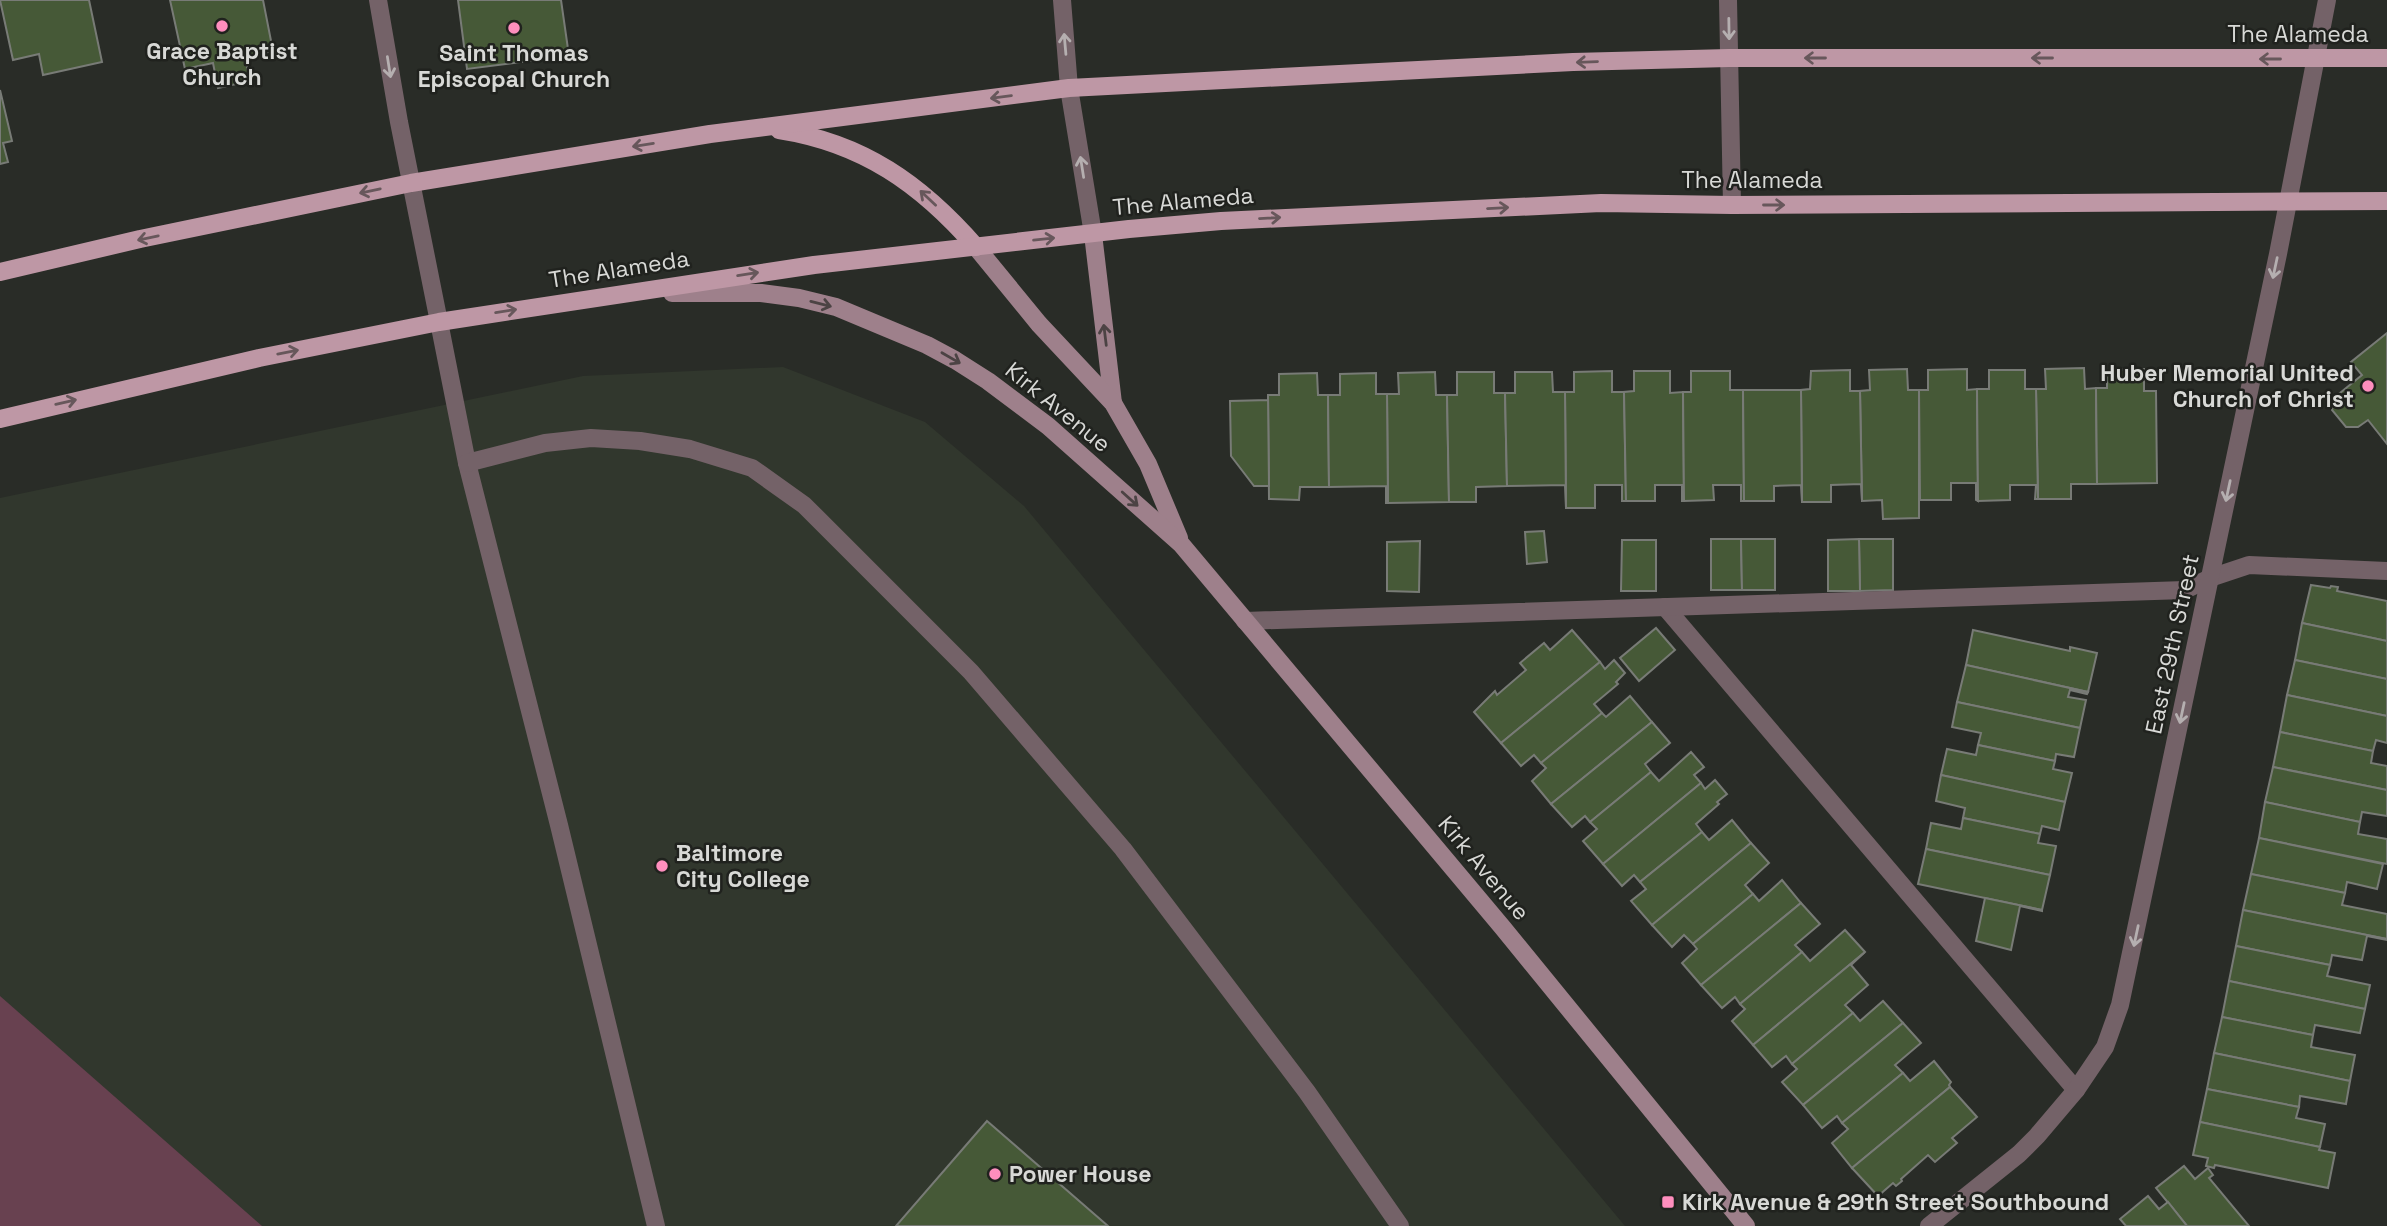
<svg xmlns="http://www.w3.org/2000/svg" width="2387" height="1226" font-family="'Space Grotesk',sans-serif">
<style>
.built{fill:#31372d}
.pitch{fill:#684150}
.building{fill:#465937;stroke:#787b76;stroke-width:2}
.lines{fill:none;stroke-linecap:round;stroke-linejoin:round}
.lane{stroke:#746268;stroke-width:18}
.street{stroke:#746268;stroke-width:18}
.secondary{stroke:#9e808b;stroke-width:18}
.primary{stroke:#be97a5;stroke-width:18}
.oneway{stroke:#b5afb0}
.oneway2{stroke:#67575b}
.oneway3{stroke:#4c4344}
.poi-dot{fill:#fe8ebd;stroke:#20221e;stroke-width:2.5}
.labels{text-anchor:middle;stroke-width:5;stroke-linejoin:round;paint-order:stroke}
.street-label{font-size:23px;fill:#d8d9d6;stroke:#20221e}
.poi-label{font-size:23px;font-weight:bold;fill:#d8d9d6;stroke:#20221e;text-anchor:start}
</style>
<rect width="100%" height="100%" fill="#292c27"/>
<path class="built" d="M783,367l142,55 99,84 601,720h-1625v-728l583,-122z"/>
<path class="pitch" d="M0,996l262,230h-262z"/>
<g class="building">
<path d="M0,0h89l13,62 -59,13 -4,-21 -26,6z"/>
<path d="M170,0h93l10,51 -28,6 5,24 -32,7 -5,-25 -28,6z"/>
<path d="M458,0h103l8,56 -102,13z"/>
<path d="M0,90l12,51 -9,2 5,19 -8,2z"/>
<path d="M2387,333v111l-19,-24 -10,7h-12l-14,-17 3,-13 27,-22 -11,-13z"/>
<path d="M2084,368l1,21 11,-1 1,96h-26v15h-33l-2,-110h10l-1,-20z"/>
<path d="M1907,369l1,21h11v128l-36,1 -1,-19 -20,1 -2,-110 10,-1 -1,-20z"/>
<path d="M1967,369v21l10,-1 1,112 -2,-1v-17h-25v17h-31l-1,-110h9v-20z"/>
<path d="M2144,369v22h12l1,92 -60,1 -1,-96h11v-18z"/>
<path d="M1850,370v21h10l2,110 -1,-17 -30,1v17h-29l-1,-112 9,-1 1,-18z"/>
<path d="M1989,370h36v19h11l2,110h-3l1,-14h-26v15l-32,1 -1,-112h12z"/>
<path d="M1612,371v21h12l2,109h-4v-16h-27v23h-29l-1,-116h9v-20z"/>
<path d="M1634,371h36v22l13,-1 1,109h-2v-16h-27v16h-29l-2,-109 10,-1z"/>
<path d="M1691,371h39v19h13l1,111h-3v-16h-28l1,15 -30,1 -1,-109h8z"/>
<path d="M1435,372l1,23h11l2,107 -61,1 -1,-109h12l-1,-21z"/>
<path d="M1457,372h37v21h11l2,93 -31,1v15h-27l-2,-107h10z"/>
<path d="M1515,372h37l1,20h12l1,116 -1,-23 -58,1 -2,-93h10z"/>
<path d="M1317,373l1,22h10l1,92h-29l-1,13 -30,-1 -1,-104h11v-21z"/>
<path d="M1376,373v21h11l1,109h-2v-17l-57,1 -1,-92h12v-21z"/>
<path d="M1743,390h58l1,112 -1,-17 -27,1v15h-30z"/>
<path d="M1268,395l1,91h-15l-23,-30 -1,-55 38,-1z"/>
<path d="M1544,531l3,31 -20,2 -2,-32z"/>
<path d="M1711,539h30l1,51h-31z"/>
<path d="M1741,539h34v51h-33z"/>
<path d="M1859,539h34v51l-33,1z"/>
<path d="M1859,539l1,52h-32v-51z"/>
<path d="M1622,540h34v51h-35z"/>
<path d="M1420,541l-1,51 -32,-1v-49z"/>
<path d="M2311,585l19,3 1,-2 7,1 -1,4 50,10v40l-85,-18z"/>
<path d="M2302,623l85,18v38l-92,-19z"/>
<path d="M1656,628l19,22 -36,31 -19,-23z"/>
<path d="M1572,630l28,32 -99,81 -27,-31 21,-21 2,4 29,-25 -6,-7 24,-20 6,7z"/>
<path d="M1973,630l97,21v-4l27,6 -9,39 -122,-27z"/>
<path d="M1614,660l11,13 -9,9 2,2 -24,20 8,9 -61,50 -7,-8 -13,11 -20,-23 99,-81 5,7z"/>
<path d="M2295,660l92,19v37l-100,-21z"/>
<path d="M1966,665l122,27 -1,2 -17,-4 -2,7 18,3 -6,28 -123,-26z"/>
<path d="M2287,695l100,21v27l-11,-3 -3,11 -93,-19z"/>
<path d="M1630,696l22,26 -101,82 -19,-23 14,-13 -5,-5 61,-50 4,4z"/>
<path d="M1957,702l123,26 -6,29 -18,-3 -1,7 -77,-16 3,-12 -29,-6z"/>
<path d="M1652,722l18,21 -25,21 6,8 -61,50 -5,-6 -13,11 -21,-23z"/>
<path d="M2280,732l93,19 -2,12 16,3v24l-114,-23z"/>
<path d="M1978,745l77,16 -2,8 19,4 -7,29 -124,-27 6,-26 29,6z"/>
<path d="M1691,752l13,15 -10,8 7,8 -98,81 -20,-23 14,-12 -7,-7 61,-50 8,9z"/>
<path d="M2273,767l114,23v26l-25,-4 -2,10 -95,-20z"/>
<path d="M1941,775l124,27 -6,28 -17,-4 -2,8 -77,-16 2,-10 -29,-7z"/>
<path d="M1715,780l12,14 -10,8 2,2 -23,20 6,8 -62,50 -6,-7 -12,11 -19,-22 98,-81 4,6z"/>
<path d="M2265,802l95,20 -2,12 29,5v25l-128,-26z"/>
<path d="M1963,818l77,16 -2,9 18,3 -6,29 -124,-26 5,-26 30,6z"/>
<path d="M1732,820l19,23 -99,82 -21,-24 15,-12 -6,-7 62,-50 7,8z"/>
<path d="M2259,838l124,26 -6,25 -30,-7 -2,11 -94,-19z"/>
<path d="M1751,843l18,20 -24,22 8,9 -60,50 -9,-9 -12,12 -20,-22z"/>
<path d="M1926,849l124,26 -8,35 -124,-26z"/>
<path d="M2251,874l94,19 -3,12 45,9v25l-144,-29z"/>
<path d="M1782,880l19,23 -100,82 -19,-22 15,-14 -4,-5 60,-50 6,7z"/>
<path d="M1985,898l57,12v1l-22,-5 -9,44 -35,-9z"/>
<path d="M1801,903l19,21 -25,21 7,7 -62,52 -5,-7 -13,11 -21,-23z"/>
<path d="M2243,910l144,29v1l-20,-4 -5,24 -30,-5 -2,10 -94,-19z"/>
<path d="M1845,930l20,22 -112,93 -21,-24 13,-12 -5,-5 62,-52 8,9z"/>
<path d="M2236,946l94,19 -3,11 43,9 -5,24 -136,-28z"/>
<path d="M1865,952l-14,13 17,20 -23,20 8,8 -61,51 -6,-8 -14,11 -19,-22z"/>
<path d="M2229,981l136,28 -5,24 -45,-8 -2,10 -91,-18z"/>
<path d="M1883,1001l20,22 -100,82 -21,-23 15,-13 -5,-5 61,-51 7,8z"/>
<path d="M2222,1017l91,18 -2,12 44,8 -5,26 -136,-28z"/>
<path d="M1903,1023l18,20 -26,22 8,8 -61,50 -5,-7 -15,12 -19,-23z"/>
<path d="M2214,1053l136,28 -4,23 -46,-8 -1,11 -92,-18z"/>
<path d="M1934,1061l17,21 -2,3 1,2 -98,81 -20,-25 16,-14 -6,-6 61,-50 7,8z"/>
<path d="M1950,1087l27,30 -25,21 5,5 -22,19 -7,-7 -27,24 1,2 -6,5 -3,-3 -15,13 -26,-28z"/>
<path d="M2207,1089l92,18 -3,11 29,6 -5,23 -120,-25z"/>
<path d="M987,1121l121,105h-212z"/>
<path d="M2200,1122l120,25 -1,3 16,3 -7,35 -113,-23 -1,3 -8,-2 2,-8 -15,-3z"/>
<path d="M2184,1166l11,13 13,-11 5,7 -4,3 40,48h-62l-31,-38z"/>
<path d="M2148,1196l11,13 9,-7 19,24h-61l-6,-7z"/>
</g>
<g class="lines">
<g class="lane">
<path d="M439,322l28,141 92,362 97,401"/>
<path d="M467,463l78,-20 46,-5 49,3 50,8 62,19 52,37 167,167 152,177 184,243 93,134"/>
<path d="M1665,607l411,483"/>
<path d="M1245,621l940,-31 25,-12 39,-13 138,6"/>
</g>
<g class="street">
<path d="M378,0l21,122 40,200"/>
<path d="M1062,0l7,88 24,146"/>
<path d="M1728,0l4,205"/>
<path d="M1929,1226l90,-72 18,-18 39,-46 29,-43 15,-42 158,-751 49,-254"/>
</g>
<g class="secondary">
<path d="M1093,234l20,169"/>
<path d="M976,247l63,77 74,79 35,61 31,74"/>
<path d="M672,293h89l38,5 37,9 91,38 28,15 33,21 60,45 133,118 322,384 243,298"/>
</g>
<g class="primary">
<path d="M779,130c84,13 142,54 197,117"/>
<path d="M0,272l140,-33 271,-56 299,-49 359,-46 504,-26 156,-4h658"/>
<path d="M0,419l259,-61 180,-36 375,-57 315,-36 92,-8 380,-18 131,2 655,-4"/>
</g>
</g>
<defs><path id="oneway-shaft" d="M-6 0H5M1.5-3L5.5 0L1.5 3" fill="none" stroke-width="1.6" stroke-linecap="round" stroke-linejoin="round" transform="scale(1.75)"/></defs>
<g class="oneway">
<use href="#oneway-shaft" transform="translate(1729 29) rotate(89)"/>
<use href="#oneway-shaft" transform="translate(1065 44) rotate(-95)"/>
<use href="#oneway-shaft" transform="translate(389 67) rotate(81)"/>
<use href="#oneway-shaft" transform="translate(1082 167) rotate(-99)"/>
<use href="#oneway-shaft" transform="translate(2275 268) rotate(102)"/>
<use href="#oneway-shaft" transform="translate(2228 491) rotate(102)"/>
<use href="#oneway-shaft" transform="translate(2182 713) rotate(102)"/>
<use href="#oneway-shaft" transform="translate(2136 936) rotate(102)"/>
</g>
<g class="oneway2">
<use href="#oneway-shaft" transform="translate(1815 58) rotate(-180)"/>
<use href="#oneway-shaft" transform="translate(2042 58) rotate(-180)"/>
<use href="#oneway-shaft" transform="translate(2270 59) rotate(-180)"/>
<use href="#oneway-shaft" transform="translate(1587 62) rotate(178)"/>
<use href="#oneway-shaft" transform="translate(1001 97) rotate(173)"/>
<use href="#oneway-shaft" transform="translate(643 145) rotate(171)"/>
<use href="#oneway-shaft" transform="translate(370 191) rotate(168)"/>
<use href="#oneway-shaft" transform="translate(928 198) rotate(-137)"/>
<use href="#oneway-shaft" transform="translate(1774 205)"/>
<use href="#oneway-shaft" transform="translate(1498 208) rotate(-3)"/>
<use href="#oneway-shaft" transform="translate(1270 218) rotate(-3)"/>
<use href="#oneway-shaft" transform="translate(148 238) rotate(168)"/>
<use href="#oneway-shaft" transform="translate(1044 239) rotate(-6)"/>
<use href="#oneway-shaft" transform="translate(748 274) rotate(-9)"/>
<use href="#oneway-shaft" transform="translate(506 311) rotate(-9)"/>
<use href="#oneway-shaft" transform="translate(288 352) rotate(-11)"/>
<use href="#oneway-shaft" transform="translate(66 402) rotate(-13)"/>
</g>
<g class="oneway3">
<use href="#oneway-shaft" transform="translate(821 304) rotate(14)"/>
<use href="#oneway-shaft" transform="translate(1105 335) rotate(-97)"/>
<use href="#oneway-shaft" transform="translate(951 358) rotate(30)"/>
<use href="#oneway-shaft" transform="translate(1130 499) rotate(42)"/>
</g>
<g class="poi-dot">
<circle cx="222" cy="26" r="7"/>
<circle cx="514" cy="28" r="7"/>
<circle cx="2368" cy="386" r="7"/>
<circle cx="662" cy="866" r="7"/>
<circle cx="995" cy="1174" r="7"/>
<rect x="1661" y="1195" width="14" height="14" rx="3.5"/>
</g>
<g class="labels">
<g class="street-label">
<text x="2298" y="42">The Alameda</text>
<text x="1752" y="188">The Alameda</text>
<text transform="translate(1183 201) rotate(-5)" y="8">The Alameda</text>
<text transform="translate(619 269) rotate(-9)" y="8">The Alameda</text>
<text transform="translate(1058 407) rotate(39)" y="8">Kirk Avenue</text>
<text transform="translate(2172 644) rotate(-78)" y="8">East 29th Street</text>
<text transform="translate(1484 868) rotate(50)" y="8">Kirk Avenue</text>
</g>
<g class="poi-label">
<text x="222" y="59" text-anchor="middle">Grace Baptist<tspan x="222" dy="26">Church</tspan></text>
<text x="514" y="61" text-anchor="middle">Saint Thomas<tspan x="514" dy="26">Episcopal Church</tspan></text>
<text x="2354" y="381" text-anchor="end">Huber Memorial United<tspan x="2354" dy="26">Church of Christ</tspan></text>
<text x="676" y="861">Baltimore<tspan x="676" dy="26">City College</tspan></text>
<text x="1009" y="1182">Power House</text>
<text x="1682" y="1210">Kirk Avenue &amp; 29th Street Southbound</text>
</g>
</g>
</svg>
